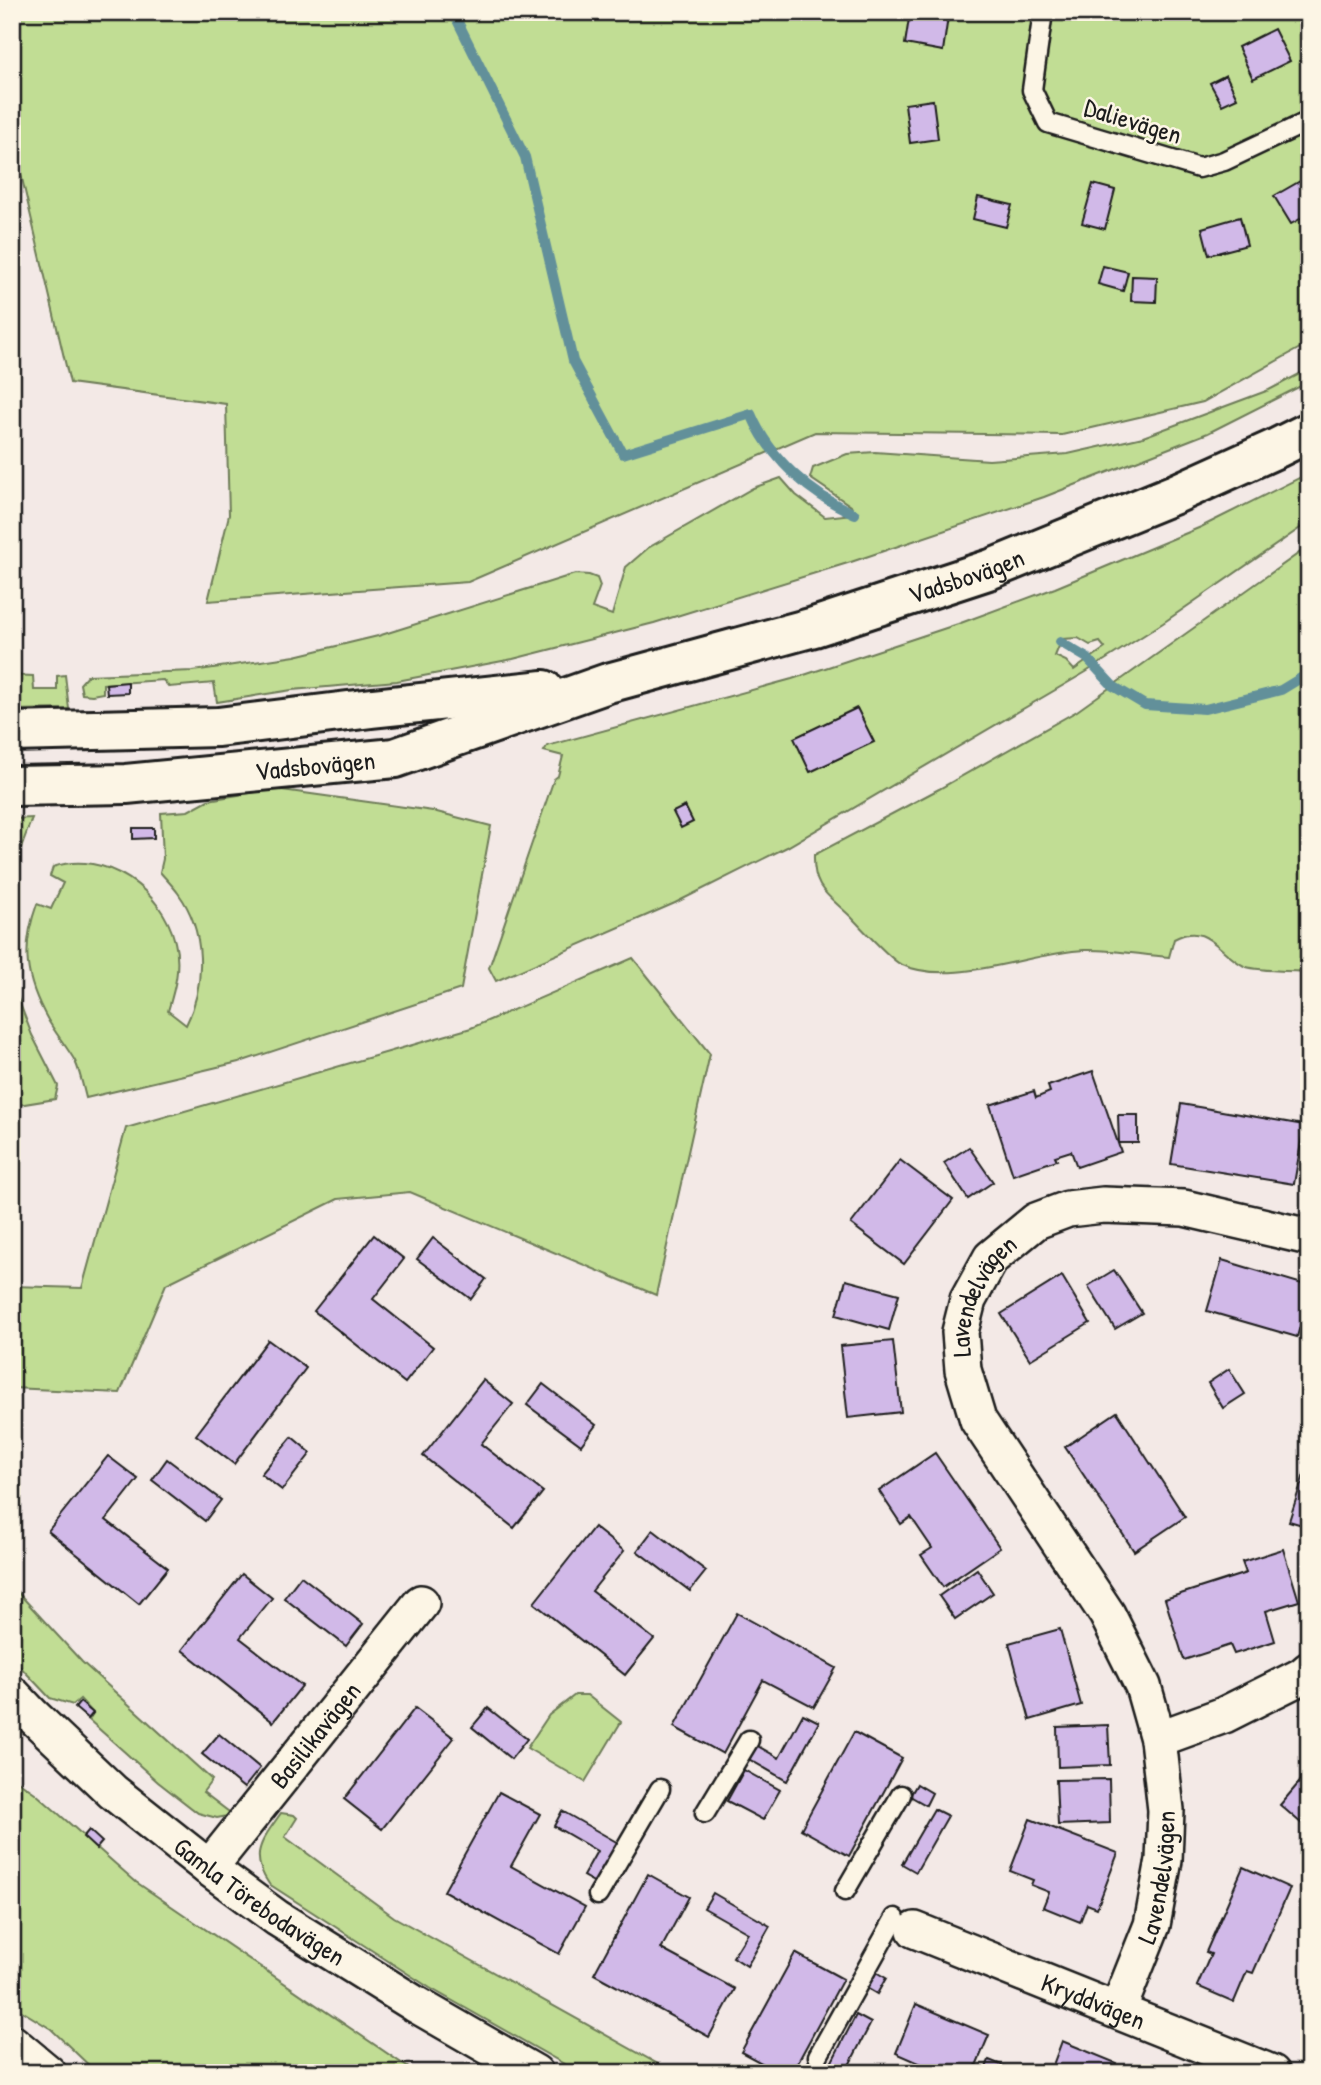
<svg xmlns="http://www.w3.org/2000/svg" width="1321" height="2085" font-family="'Patrick Hand',sans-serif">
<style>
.green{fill:#c1dd94;stroke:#6e7c58;stroke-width:2;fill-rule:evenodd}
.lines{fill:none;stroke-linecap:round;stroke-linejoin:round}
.stream{stroke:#62909a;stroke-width:10}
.building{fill:#d1b9e8;stroke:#1c1c1c;stroke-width:2}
.service-casing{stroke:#1c1c1c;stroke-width:23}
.minor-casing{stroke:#1c1c1c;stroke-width:40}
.secondary-casing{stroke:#1c1c1c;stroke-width:44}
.service{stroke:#fcf5e5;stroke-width:18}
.minor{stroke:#fcf5e5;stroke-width:35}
.secondary{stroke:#fcf5e5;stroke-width:38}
.labels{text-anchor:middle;stroke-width:5;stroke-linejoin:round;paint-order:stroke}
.street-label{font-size:26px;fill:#1c1c1c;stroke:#fcf5e5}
</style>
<rect width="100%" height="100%" fill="#f3e9e6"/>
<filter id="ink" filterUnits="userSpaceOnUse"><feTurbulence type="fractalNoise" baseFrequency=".0143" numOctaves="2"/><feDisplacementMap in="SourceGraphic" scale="14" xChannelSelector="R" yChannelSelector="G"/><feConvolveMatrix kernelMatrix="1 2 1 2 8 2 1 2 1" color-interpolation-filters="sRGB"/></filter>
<g filter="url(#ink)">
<g class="green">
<path d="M12,12h1297v331l-106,59 -141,33 -247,-3 -347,150 -260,19 21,-86 -3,-111 -156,-21 -58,-247z"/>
<path d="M1309,369v13l-101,51 -164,64 -193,65 -197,61 -141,36 -116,22 -105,9 -75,12 -3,-19 -45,4 -6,-7 -60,4v9l-11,2 -10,-1 -2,-10 8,-9 105,-4 102,-15 83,-20 197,-62 14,1 8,3 3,8 -8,22 20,7 14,-48 22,-19 105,-60 28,-10 15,17 29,22 29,-3 -3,-8 -41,-28 3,-10 34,-14 28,-2 114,8 79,-6 75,-17 126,-47z"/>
<path d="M1309,473v49l-146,101 -77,49 -299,175 -112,56 -179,78 -7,-13 65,-189 4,-3 5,-20 -19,-5 3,-5 245,-67 166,-55 97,-36 146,-61zM1078,638l12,7 10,-3 5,6 -31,22 -8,-9 -11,-5 7,-17zM856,708l17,33 -62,31 -16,-34z"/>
<path d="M1309,546v426c-14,-1 -55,-1 -65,-6 -26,-13 -37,-45 -70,-27l-5,18c-28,-2 -57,-8 -85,-7 -57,3 -132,38 -184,14 -11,-6 -39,-37 -50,-48 -23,-22 -37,-27 -36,-61l125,-66 138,-78z"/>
<path d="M12,675l21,1 1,14h23v-14l8,-1 4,34 -57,1z"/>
<path d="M275,789l158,22 58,15 -30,163 -218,72 -157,37c-3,-12 -6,-26 -11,-37 -8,-14 -19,-27 -27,-41 -23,-41 -27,-72 -11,-116l14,5 12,-26 -13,-7 3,-9c52,-18 110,24 122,75 6,24 0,46 -7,69l18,14c20,-41 20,-94 -8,-132 -5,-7 -12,-14 -18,-21l3,-13 -2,-46 27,-2 20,-11z"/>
<path d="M32,818l-16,43 -4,44v-86z"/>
<path d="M633,958l77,96 -54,241 -246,-103 -72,7 -172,85 -46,109 -108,-5v-102l70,2 44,-160 345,-100z"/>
<path d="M12,983l20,52 26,51 -3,13 -43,7z"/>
<path d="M12,1586l70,76 130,118 -9,12 30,23 -16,3 -19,-5 -40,-31 -69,-62 4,-7 -13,-14 -7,6 -23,-7 -38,-40z"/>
<path d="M575,1695h12l34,27 -36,60 -58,-34 22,-33z"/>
<path d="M12,1777l23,16 101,89 280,191h-319l-46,-44 -39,-24z"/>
<path d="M281,1813l13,2 3,3 -12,19 109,80 280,156h-94l-150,-85 -161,-104c-21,-30 -6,-45 12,-71z"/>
</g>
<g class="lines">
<g class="stream">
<path d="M453,12l72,145 48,204 50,93 128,-40c19,45 60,81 104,100"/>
<path d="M1060,642l27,16 26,28 32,19 60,4 76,-19 28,-17"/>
</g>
</g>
<g class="building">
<path d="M910,12l38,5 -5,34 -38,-7z"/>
<path d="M1274,29l16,32 -37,18 -15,-32z"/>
<path d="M1226,75l11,23 -15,7 -12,-22z"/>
<path d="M933,100l5,39 -28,4 -5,-39z"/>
<path d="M1309,176v38l-18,10 -17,-28z"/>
<path d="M1093,184l22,6 -10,39 -23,-6z"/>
<path d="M978,197l34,8 -6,22 -33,-8z"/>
<path d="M1240,217l7,28 -38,10 -7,-27z"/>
<path d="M1103,266l25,6 -5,19 -25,-7z"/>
<path d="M1132,276l25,1 -1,25 -25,-1z"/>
<path d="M128,682v11l-21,1 -1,-10z"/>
<path d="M857,708l17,34 -64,30 -16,-34z"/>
<path d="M685,806l8,16 -12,6 -8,-16z"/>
<path d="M133,828h21v10l-21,1z"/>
<path d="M1093,1071l28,81 -44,15 -6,-16 -16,5 2,4 -44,15 -23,-70 44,-14 2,7 14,-6 -2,-6z"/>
<path d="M1181,1104l123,21 -10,59 -123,-20z"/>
<path d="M1118,1115h20v28h-19z"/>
<path d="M969,1147l24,35 -25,17 -24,-36z"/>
<path d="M900,1160l53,40 -49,64 -53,-40z"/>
<path d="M374,1235l30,24 -31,40 60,48 -28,36 -91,-72z"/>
<path d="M433,1238l53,41 -15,20 -54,-40z"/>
<path d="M1222,1260l87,26v8l-12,43 -90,-26z"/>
<path d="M1114,1270l28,43 -27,16 -27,-43z"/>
<path d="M1062,1276l28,47 -60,37 -29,-46z"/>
<path d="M846,1280l53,14 -10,36 -53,-15z"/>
<path d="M268,1340l38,28 -72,96 -38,-29z"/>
<path d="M893,1341l8,71 -53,6 -8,-72z"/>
<path d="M1229,1369l16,25 -22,14 -15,-25z"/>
<path d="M483,1380l30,24 -32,40 62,48 -29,36 -91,-72z"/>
<path d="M543,1384l53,41 -15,20 -54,-40z"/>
<path d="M1117,1412l68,105 -51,34 -69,-104z"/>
<path d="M292,1437l19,16 -29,37 -21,-16z"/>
<path d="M935,1453l65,95 -57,39 -22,-32 11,-7 -21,-31 -10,7 -22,-33z"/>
<path d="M108,1456l30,23 -32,41 62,48 -29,36 -91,-73z"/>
<path d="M167,1459l54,41 -16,21 -53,-41z"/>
<path d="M1309,1459v68l-20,-6z"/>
<path d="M594,1527l30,24 -32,40 62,48 -29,36 -91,-72z"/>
<path d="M653,1530l53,41 -16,20 -53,-40z"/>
<path d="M1283,1549l16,52 -33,10 9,30 -41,13 -4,-9 -46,15 -19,-61 81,-26 -4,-11z"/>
<path d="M977,1569l16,24 -38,26 -16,-23z"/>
<path d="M242,1574l30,24 -32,40 62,48 -29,36 -91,-72z"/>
<path d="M301,1576l62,48 -17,22 -62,-48z"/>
<path d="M737,1613l99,55 -22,39 -51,-27 -40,74 -49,-27z"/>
<path d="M1060,1629l21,76 -51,15 -21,-77z"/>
<path d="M80,1702l13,11 -5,6 -13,-11z"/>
<path d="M415,1708l39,30 -72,91 -38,-30z"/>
<path d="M488,1708l39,31 -16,20 -39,-32z"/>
<path d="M803,1714l16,8 -32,59 -40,-23 7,-14 25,14z"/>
<path d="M1108,1725l2,40 -52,2 -1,-40z"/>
<path d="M854,1732l48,26 -53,98 -48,-27z"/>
<path d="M219,1734l41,34 -16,20 -42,-34z"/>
<path d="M744,1770l36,20 -17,30 -36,-19z"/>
<path d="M1309,1771v59l-29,-25z"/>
<path d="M1109,1779l1,44 -52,2 -2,-45z"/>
<path d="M917,1784l15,9 -6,12 -16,-9z"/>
<path d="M499,1792l41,22 -29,52 74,41 -26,47 -115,-63z"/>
<path d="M934,1809l14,7 -32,56 -14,-8z"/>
<path d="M562,1811l58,33 -23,40 -14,-8 14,-25 -43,-25z"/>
<path d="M1030,1819l88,34 -21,55 -10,-4 -7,18 -37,-15 6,-15 -18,-7 2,-5 -23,-9z"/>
<path d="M89,1830l13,12 -6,7 -13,-12z"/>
<path d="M1243,1867l47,21 -37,85 -6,-2 -13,31 -37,-16 14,-32 -5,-2z"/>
<path d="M648,1874l41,23 -28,52 74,40 -26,48 -115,-63z"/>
<path d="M713,1893l57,33 -23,40 -14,-9 15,-24 -44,-25z"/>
<path d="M795,1953l48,26 -51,94h-12l-39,-21z"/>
<path d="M874,1971l12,7 -9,16 -12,-7z"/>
<path d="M916,2004l73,31 -16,38h-31l-46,-20z"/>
<path d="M856,2015l15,8 -26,50h-15l-3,-2z"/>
<path d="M1062,2041l54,22 -4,10h-62z"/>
<path d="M989,2060l25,10 -1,3h-29z"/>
</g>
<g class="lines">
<defs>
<g id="service">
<path d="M1043,12l-11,78 16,33 151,45 25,-7 85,-40"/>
<path d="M705,1813l44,-73"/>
<path d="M845,1891l56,-96"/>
<path d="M598,1895l62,-106"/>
<path d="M818,2056l77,-138"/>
</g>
<g id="minor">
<path id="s1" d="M12,1694l21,22 80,76 96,76 68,50 138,86 120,69"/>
<path d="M1158,1739l66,-24 78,-39 7,-6"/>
<path id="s2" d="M209,1868l212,-265"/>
<path id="s3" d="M915,1930l357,143"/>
<path id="s4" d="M1118,2010l34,-85 12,-65 2,-50 -8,-71 -15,-53 -36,-72 -129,-194 -15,-50 -3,-38 8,-32 23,-42 45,-37 32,-12 35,-4 81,3 125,29"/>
<path d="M12,2043l36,30"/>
</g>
<g id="secondary">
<path d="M12,732l206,-5 154,-19 172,-18"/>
<path id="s5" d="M12,786l114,-2 269,-26 213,-75 206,-56 177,-58 184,-75 102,-46 32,-16"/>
</g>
</defs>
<use href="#service" class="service-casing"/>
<use href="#minor" class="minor-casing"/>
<use href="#secondary" class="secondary-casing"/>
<use href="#service" class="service"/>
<use href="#minor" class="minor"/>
<use href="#secondary" class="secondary"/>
</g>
</g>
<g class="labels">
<g class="street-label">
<text transform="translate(1133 121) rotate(17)" y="9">Dalievägen</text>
<text dy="9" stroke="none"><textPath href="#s5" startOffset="984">Vadsbovägen</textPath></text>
<text dy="9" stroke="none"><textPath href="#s5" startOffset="304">Vadsbovägen</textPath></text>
<text dy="9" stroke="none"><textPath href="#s4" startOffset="780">Lavendelvägen</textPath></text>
<text dy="9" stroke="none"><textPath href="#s2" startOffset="170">Basilikavägen</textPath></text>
<text dy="9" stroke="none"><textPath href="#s4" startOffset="140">Lavendelvägen</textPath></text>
<text dy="9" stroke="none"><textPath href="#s1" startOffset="324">Gamla Törebodavägen</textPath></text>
<text dy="9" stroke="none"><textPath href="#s3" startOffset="192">Kryddvägen</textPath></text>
</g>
</g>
<rect width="1321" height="2085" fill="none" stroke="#fcf5e5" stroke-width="42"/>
<rect x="21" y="21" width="1279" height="2043" fill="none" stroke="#1c1c1c" stroke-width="2.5" filter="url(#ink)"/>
</svg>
